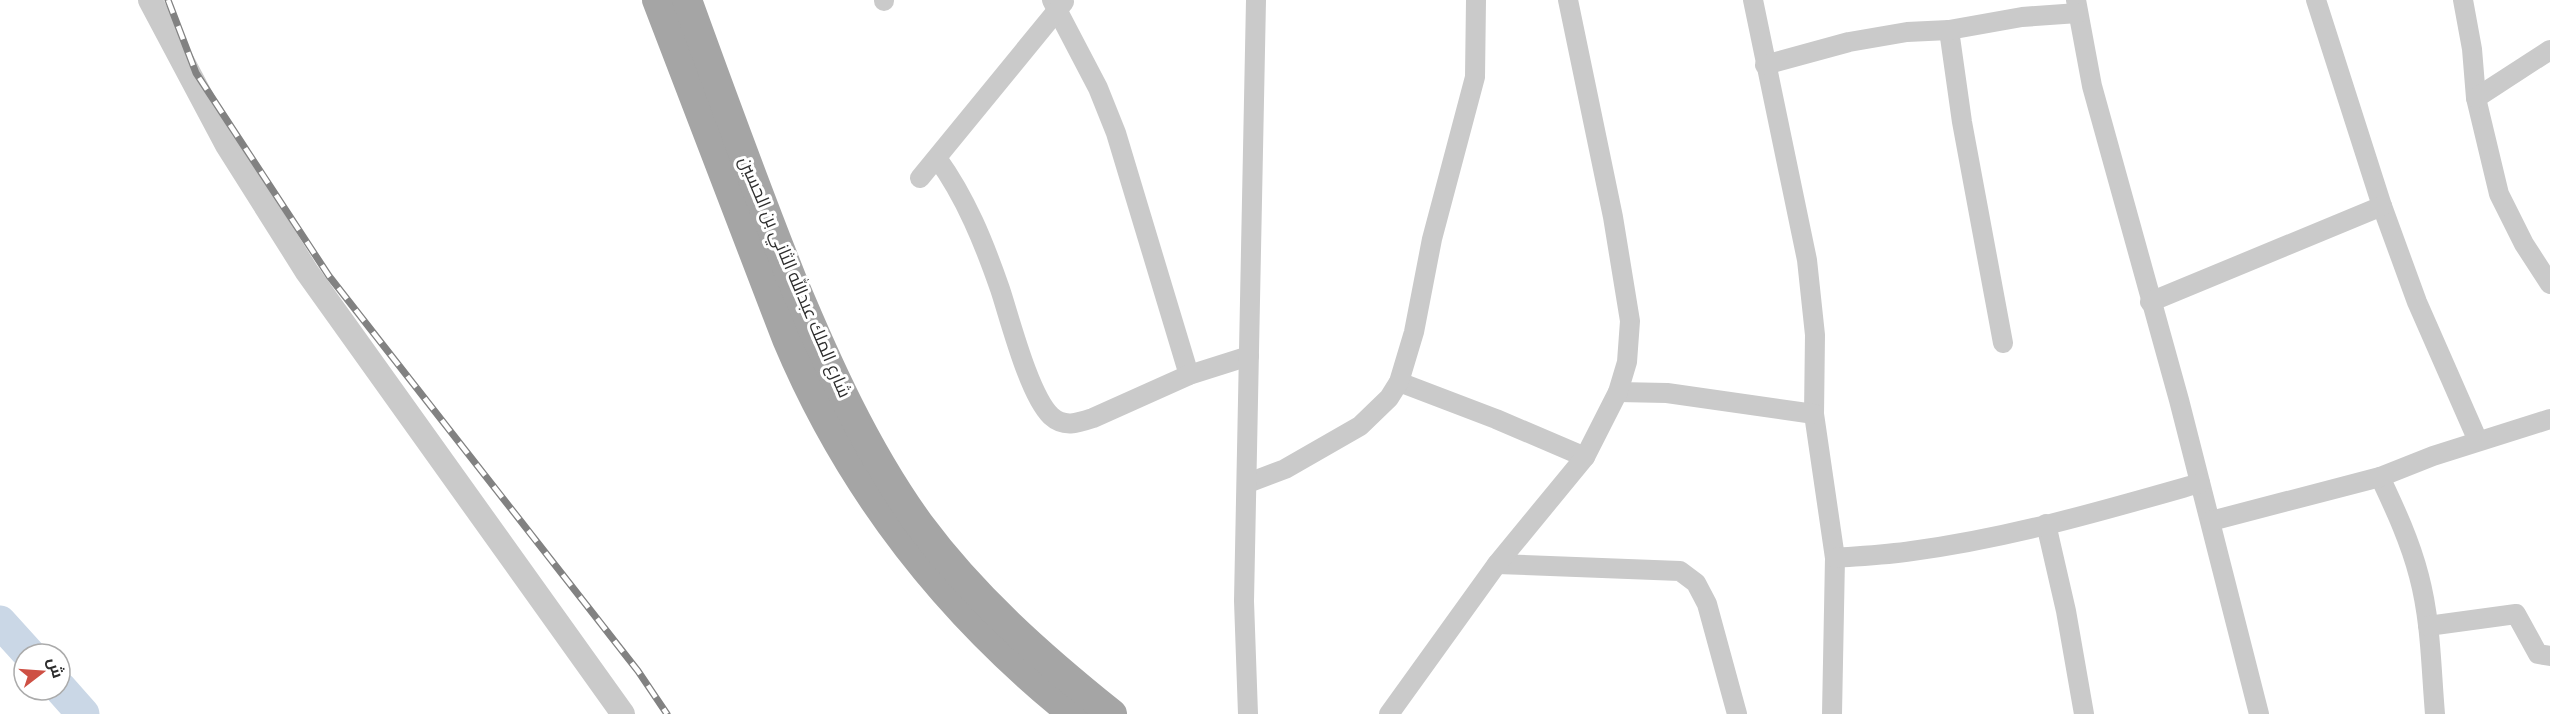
<svg xmlns="http://www.w3.org/2000/svg" width="2550" height="714" font-family="'Fira Sans Condensed',Cairo,sans-serif">
<style>
.lines{fill:none;stroke-linecap:round;stroke-linejoin:round}
.river{stroke:#cad7e6;stroke-width:33}
.minor{stroke:#cacaca;stroke-width:20}
.tertiary{stroke:#cacaca;stroke-width:24}
.primary{stroke:#a5a5a5;stroke-width:30}
.rail-casing{stroke:#828282;stroke-width:7}
.rail{stroke:#fff;stroke-width:4.5;stroke-dasharray:14;stroke-linecap:butt}
.labels{text-anchor:middle;stroke-width:6;stroke-linejoin:round;paint-order:stroke}
.street-label{font-size:18px;fill:#2d2d2d;stroke:#fff}
</style>
<rect width="100%" height="100%" fill="#fff"/>
<g class="lines">
<g class="river">
<path d="M0,622l29,32"/>
<path d="M60,688l23,26"/>
</g>
<g class="minor">
<path d="M1052,0l46,88 18,45 73,242"/>
<path d="M1753,0l54,260 8,75 -1,79 21,144 -3,156"/>
<path d="M2076,0l16,86 87,314 80,314"/>
<path d="M2316,0l66,206 35,96 61,139"/>
<path d="M2463,0l9,49 4,49 23,96 25,50 26,40"/>
<path d="M884,1v-1"/>
<path d="M1949,30l13,92 41,221"/>
<path d="M1765,65l84,-23 58,-10 42,-2 73,-13 56,-4"/>
<path d="M2476,98l74,-48"/>
<path d="M937,158c29,40 47,85 63,131 10,30 29,106 51,127 13,12 27,7 42,2l96,-43 60,-19"/>
<path d="M920,178l144,-176"/>
<path d="M2150,302l232,-96"/>
<path d="M1399,382l97,37 89,38"/>
<path d="M1618,392l49,1 147,21"/>
<path d="M2380,477c15,32 30,64 39,99 12,45 12,92 16,138"/>
<path d="M1248,483l37,-14 75,-43 29,-28 10,-16 15,-50 18,-93 43,-162 1,-77"/>
<path d="M2211,521l169,-44 53,-21 117,-37"/>
<path d="M2046,524l20,87 18,103"/>
<path d="M1835,558c25,-2 51,-3 77,-7 98,-13 193,-41 288,-68"/>
<path d="M1497,564l183,7 16,12 11,21 30,110"/>
<path d="M2428,626l88,-12 22,40 12,2"/>
<path d="M1248,714l-4,-113 12,-601"/>
<path d="M1389,714l108,-150 88,-107 33,-65 9,-30 3,-41 -17,-104 -45,-217"/>
</g>
<path class="tertiary" d="M150,0l77,145 80,127 316,442"/>
<g class="primary">
<path d="M657,0l130,339c63,150 159,273 286,375"/>
<path d="M687,0c34,94 68,187 105,280 35,84 73,169 127,244 54,73 122,133 193,190"/>
</g>
<defs>
<path id="rail" d="M168,0l28,73 133,203 309,395 29,43"/>
</defs>
<use href="#rail" class="rail-casing"/>
<use href="#rail" class="rail"/>
</g>
<g class="labels">
<g class="street-label">
<text transform="translate(795 277) rotate(67)" y="6">شارع الملك عبدالله الثاني بن الحسين</text>
</g>
</g>
<g transform="translate(42 672) rotate(73)"><circle r="28" fill="#ffffff" stroke="#ababab" stroke-width="1.5"/>
<path d="M0-4.5L10 22L0 15L-10 22Z" fill="#ce5044"/>
<text y="-9" font-size="16" font-weight="bold" text-anchor="middle" fill="#2d2d2d">ش</text>
</g>
</svg>
